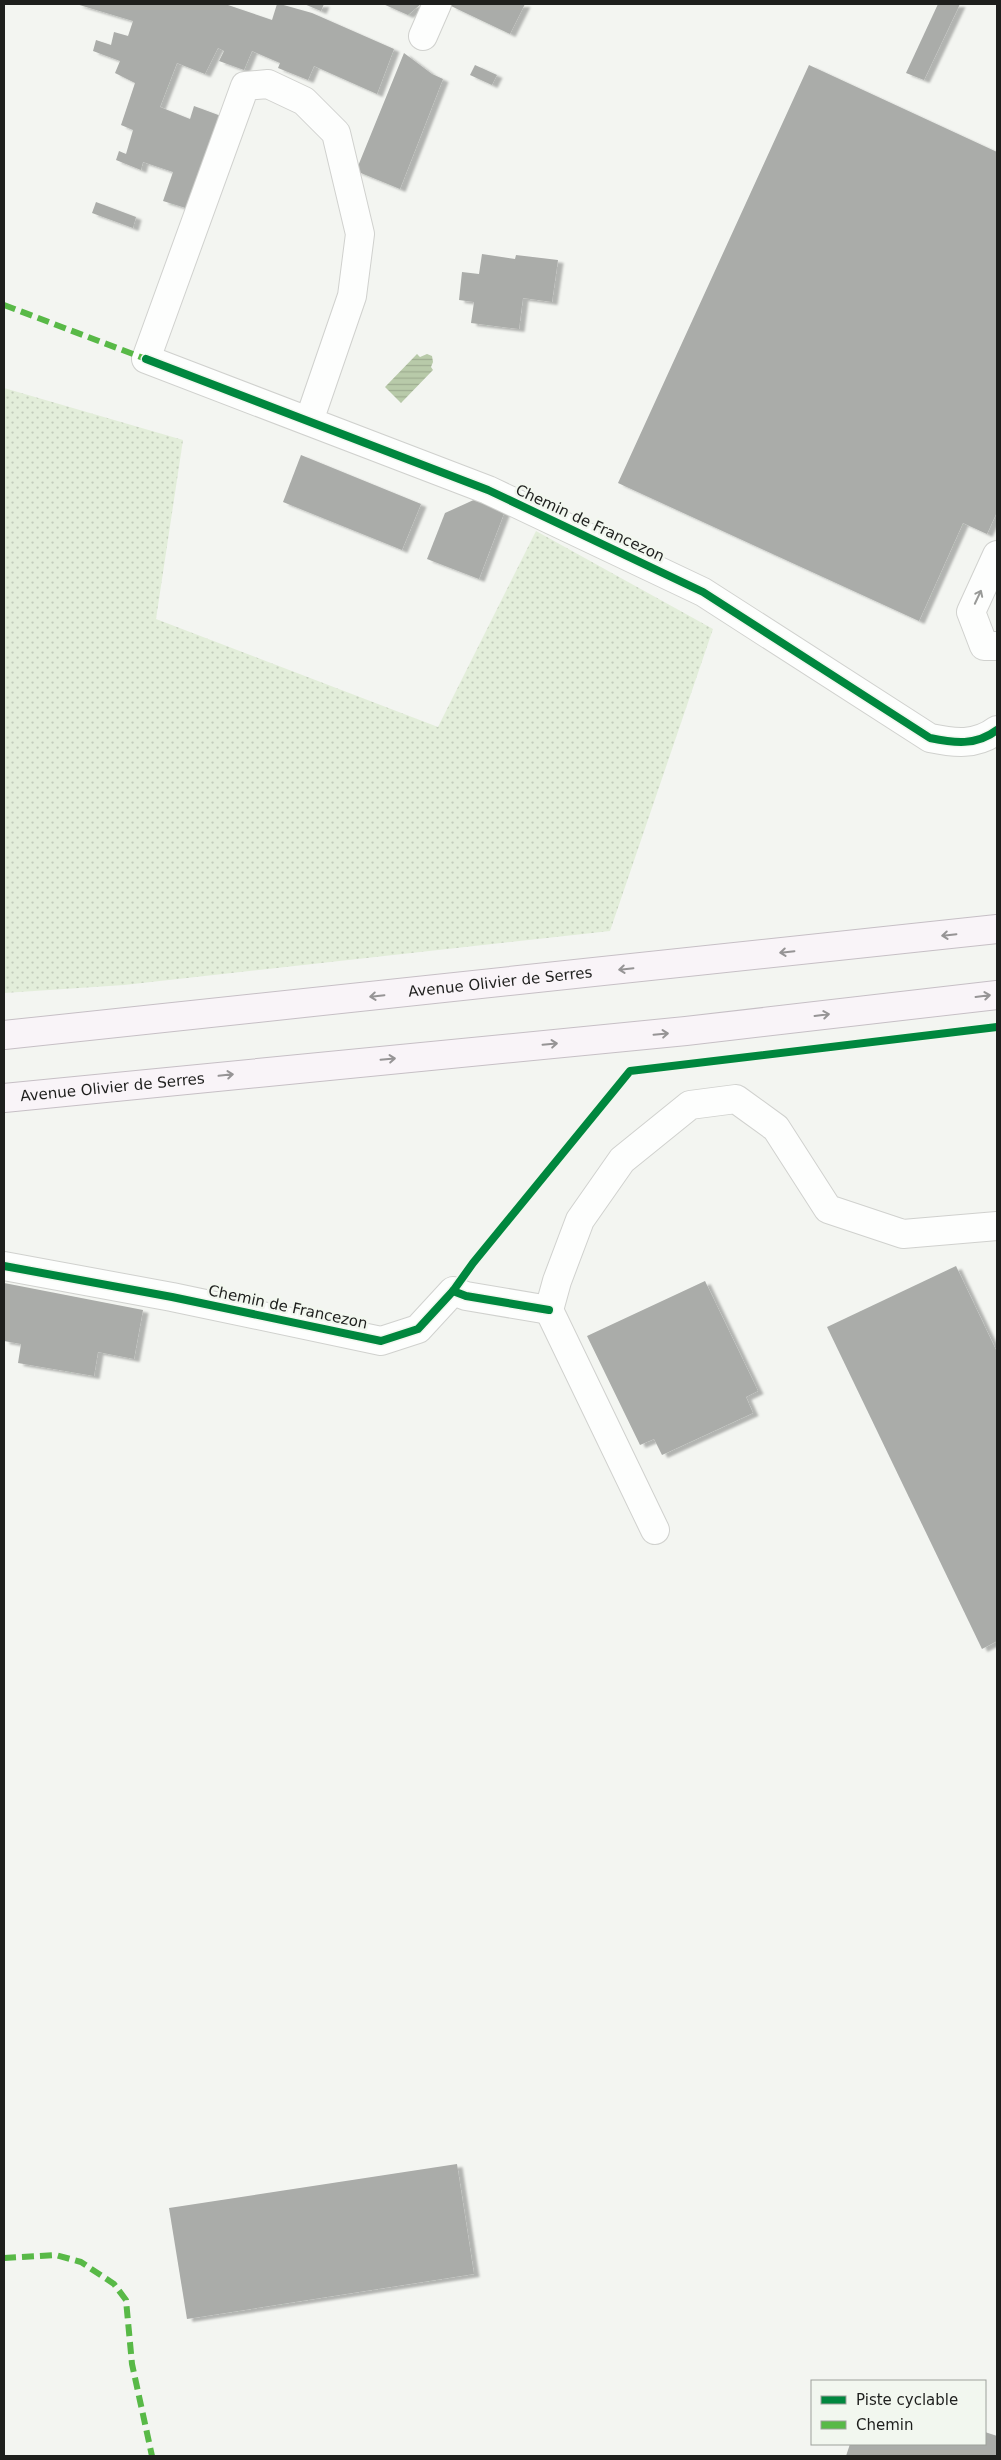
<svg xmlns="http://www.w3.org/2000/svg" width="1001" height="2460" font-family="'DejaVu Sans',sans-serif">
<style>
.grass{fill:url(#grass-dots)}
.water{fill:url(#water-rules)}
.building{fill:#aaaca9;filter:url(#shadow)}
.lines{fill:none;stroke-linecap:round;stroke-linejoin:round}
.minor-casing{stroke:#d0d1ce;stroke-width:30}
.major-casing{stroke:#c6bfc5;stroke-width:30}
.minor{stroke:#fdfefd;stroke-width:28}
.major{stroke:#f9f4f8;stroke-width:28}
.quiet{stroke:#58b947;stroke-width:6;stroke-dasharray:12 6;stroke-linecap:butt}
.cycleway-casing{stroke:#f2f7ef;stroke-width:11}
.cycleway{stroke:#00873e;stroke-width:8}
.oneway{stroke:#999a98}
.oneway2{stroke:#969495}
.labels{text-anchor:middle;stroke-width:5;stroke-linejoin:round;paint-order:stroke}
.street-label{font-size:15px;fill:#1e1f1d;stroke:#f2f7ef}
</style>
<defs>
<pattern id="grass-dots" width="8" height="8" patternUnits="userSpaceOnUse" patternTransform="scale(1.25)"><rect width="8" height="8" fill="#e3eeda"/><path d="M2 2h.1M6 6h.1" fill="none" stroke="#c2ccbb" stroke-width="1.8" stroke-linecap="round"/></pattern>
<pattern id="water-rules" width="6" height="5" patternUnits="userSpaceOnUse" patternTransform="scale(1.25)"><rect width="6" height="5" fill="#b8caa9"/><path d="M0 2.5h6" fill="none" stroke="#9ead91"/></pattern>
<filter id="shadow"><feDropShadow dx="5.5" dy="3" stdDeviation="1" flood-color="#0004"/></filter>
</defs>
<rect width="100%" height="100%" fill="#f3f5f1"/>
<path class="grass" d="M4,388l179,52 -27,179 282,108 98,-196 177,98 -103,302 -486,54 -120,8z"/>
<path class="water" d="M417,354l3,3 7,-3 5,2 1,6 -2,5 2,3 -32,33 -16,-16z"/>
<g class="building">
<path d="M76,4h149l47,16 5,-16h3l32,9 82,36 -17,45 -63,-28 -6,14 -30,-12 2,-5 -28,-12 -8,19 -25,-9 5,-10 -6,-3 -13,26 -28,-11 -17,44 30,12 4,-13 27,10 -32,93 -26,-8 10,-29 -30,-10 -2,8 -25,-10 3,-9 7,3 7,-24 -12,-5 14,-42 -20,-10 5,-12 -27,-10 3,-11 15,5 3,-13 14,4 5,-15z"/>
<path d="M304,4h20l-3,7z"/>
<path d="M383,4h38l-13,11z"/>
<path d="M452,4h73l-15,30 -59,-28z"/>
<path d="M938,4h22l-36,76 -18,-7z"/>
<path d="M404,53l28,21 11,5 -43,110 -44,-18z"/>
<path d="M475,65l22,10 -5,10 -22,-10z"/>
<path d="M809,65l188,87v360l-10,22 -24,-11 -44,98 -301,-138z"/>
<path d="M96,202l40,15 -3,11 -41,-15z"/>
<path d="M482,254l33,5 1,-4 42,5 -6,42 -29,-4 -4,31 -48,-6 3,-21 -15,-2 3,-28 17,2z"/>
<path d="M301,455l120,49 -19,46 -119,-48z"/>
<path d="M478,498l27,13 -26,68 -52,-20 18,-46z"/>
<path d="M956,1266l41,86v289l-15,8 -155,-322z"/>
<path d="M705,1281l53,110 -12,6 7,16 -91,42 -8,-16 -14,6 -53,-109z"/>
<path d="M4,1283l139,27 -9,49 -36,-7 -4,24 -76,-13 3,-19 -17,-3z"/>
<path d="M457,2164l17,110 -287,45 -18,-111z"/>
<path d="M985,2432l12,4 -1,20h-150l4,-12h135z"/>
</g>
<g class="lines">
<defs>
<g id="minor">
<path d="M423,36l14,-32"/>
<path d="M309,421l43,-125 8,-62 -24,-101 -32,-32 -36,-17 -23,2 -99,273 342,131 215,102 227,146c24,5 46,8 67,-8"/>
<path d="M997,555l-26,57 13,34h13"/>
<path d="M4,1266l168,31 209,44 37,-12 35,-38 13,5 83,14"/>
<path d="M655,1530l-106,-220 8,-29 23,-61 42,-60 68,-55 46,-6 40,29 52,81 75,25 94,-8"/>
</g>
<g id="major">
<path id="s1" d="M4,1035l993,-106"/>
<path id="s2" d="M4,1098l682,-67 311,-36"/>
</g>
</defs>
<use href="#minor" class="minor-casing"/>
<use href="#major" class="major-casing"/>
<use href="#minor" class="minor"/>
<use href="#major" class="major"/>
<g class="quiet">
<path d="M4,305l142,54"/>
<path d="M4,2258l52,-3 25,7 33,22 12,16 6,64 20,92"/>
</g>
<defs>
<g id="cycleway">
<path d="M146,359l342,131 215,102 227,146c24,5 46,8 67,-8"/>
<path d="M4,1266l168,31 209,44 37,-12 35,-38 20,-28 157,-192 367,-44"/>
<path d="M453,1291l13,5 83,14"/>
</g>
</defs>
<use href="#cycleway" class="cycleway-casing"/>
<use href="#cycleway" class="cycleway"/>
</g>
<defs><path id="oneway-shaft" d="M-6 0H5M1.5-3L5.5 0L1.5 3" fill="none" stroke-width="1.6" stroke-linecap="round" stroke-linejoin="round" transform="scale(1.25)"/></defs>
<use class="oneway" href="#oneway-shaft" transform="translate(978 597) rotate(-65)"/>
<g class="oneway2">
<use href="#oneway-shaft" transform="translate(949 935) rotate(174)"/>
<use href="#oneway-shaft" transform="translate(787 952) rotate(174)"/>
<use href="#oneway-shaft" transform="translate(626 969) rotate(174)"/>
<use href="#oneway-shaft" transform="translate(377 996) rotate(174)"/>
<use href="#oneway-shaft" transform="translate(983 996) rotate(-7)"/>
<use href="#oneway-shaft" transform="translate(822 1015) rotate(-7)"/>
<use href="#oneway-shaft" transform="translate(661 1034) rotate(-5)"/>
<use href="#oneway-shaft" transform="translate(550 1044) rotate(-5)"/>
<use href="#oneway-shaft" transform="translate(388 1059) rotate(-5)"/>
<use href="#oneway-shaft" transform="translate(226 1075) rotate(-6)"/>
</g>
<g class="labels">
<g class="street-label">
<text transform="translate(590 523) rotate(25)" y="5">Chemin de Francezon</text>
<text dy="5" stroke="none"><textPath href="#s1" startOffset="499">Avenue Olivier de Serres</textPath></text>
<text dy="5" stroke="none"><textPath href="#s2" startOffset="109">Avenue Olivier de Serres</textPath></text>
<text transform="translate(288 1307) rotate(12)" y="5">Chemin de Francezon</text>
</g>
</g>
<rect width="1001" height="2460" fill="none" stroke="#1e1f1d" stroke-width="10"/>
<rect x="811" y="2380" width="175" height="65" fill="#f2f7ef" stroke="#9da19b"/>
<rect x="821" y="2396" width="25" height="8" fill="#00873e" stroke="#9da19b"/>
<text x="856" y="2405" font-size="15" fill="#1e1f1d">Piste cyclable</text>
<rect x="821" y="2421" width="25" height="8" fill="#58b947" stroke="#9da19b"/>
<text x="856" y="2430" font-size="15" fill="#1e1f1d">Chemin</text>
</svg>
